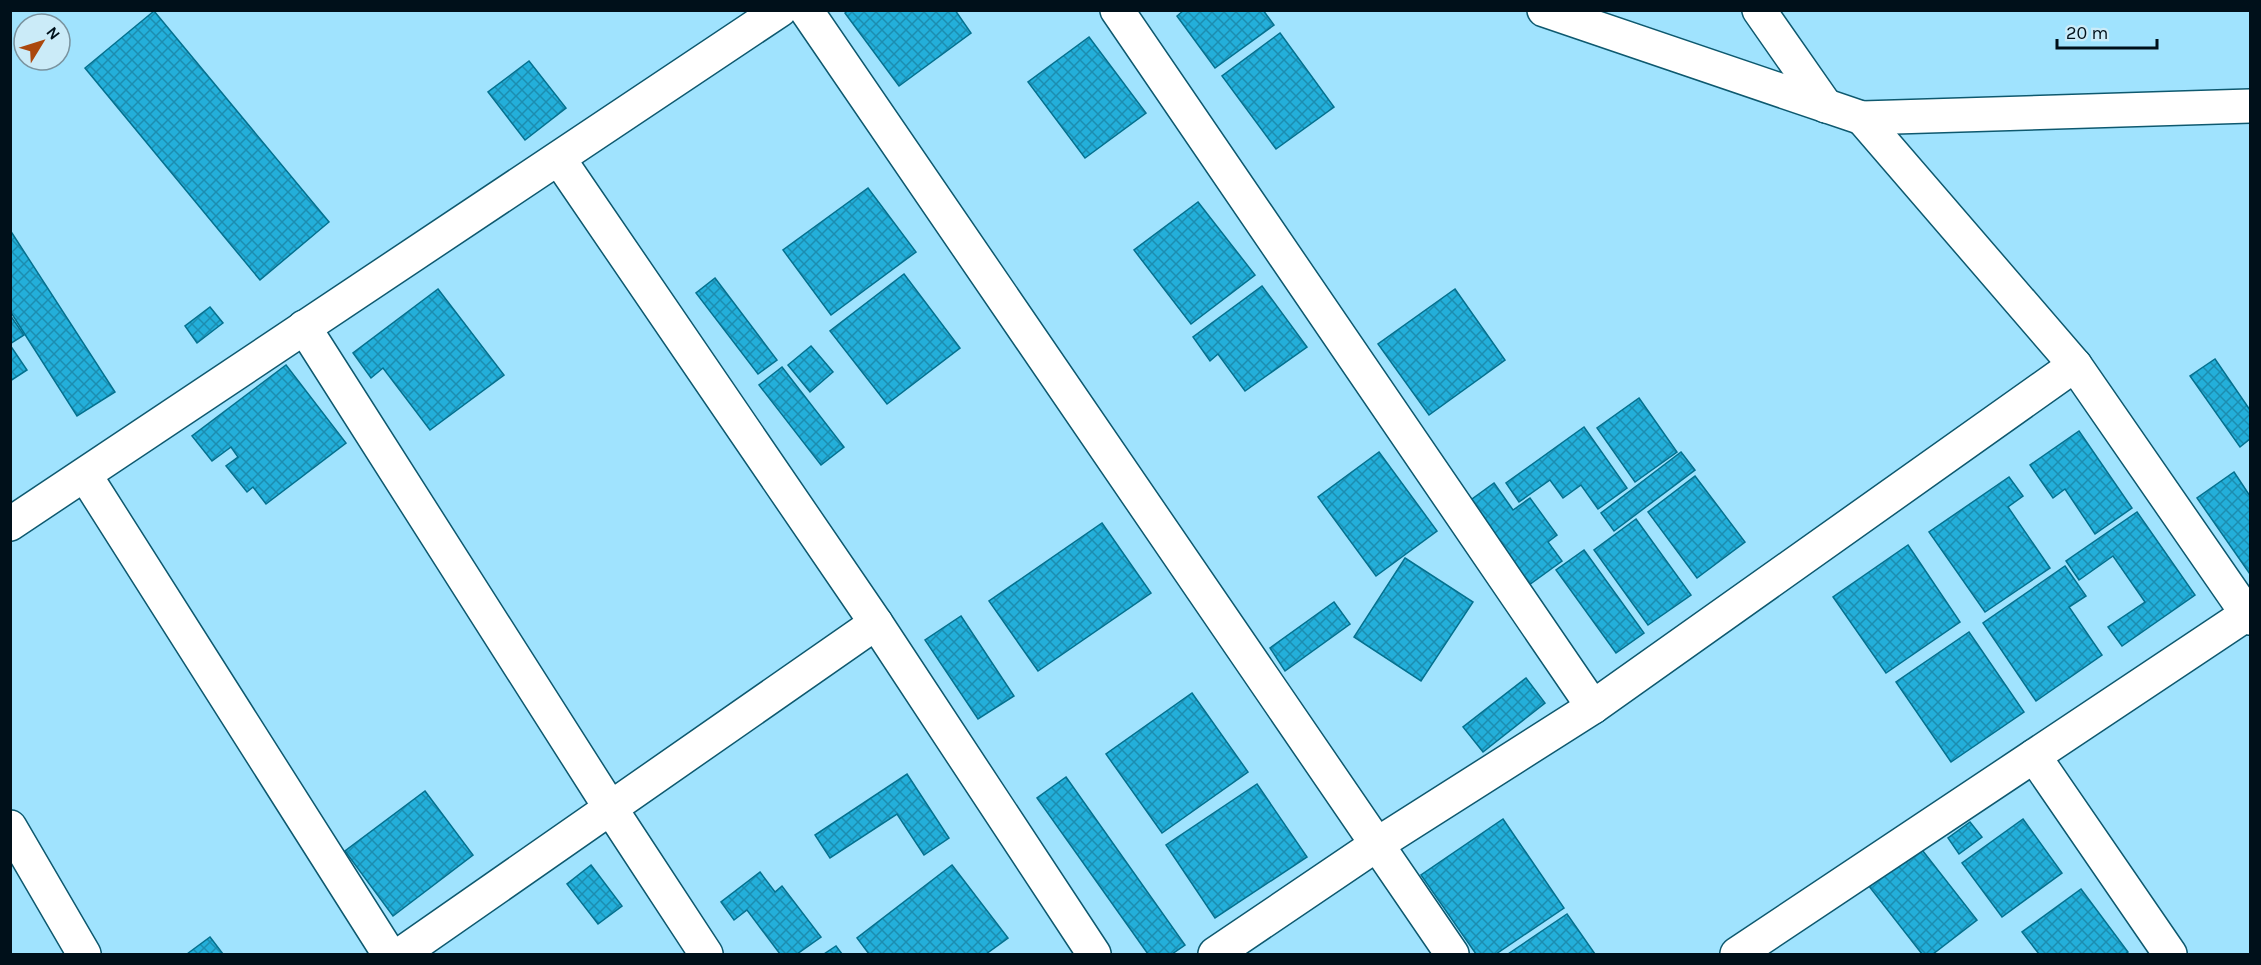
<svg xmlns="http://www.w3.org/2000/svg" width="2261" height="965" font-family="Karla,sans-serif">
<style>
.building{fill:url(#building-cross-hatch);stroke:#04718f;stroke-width:1.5}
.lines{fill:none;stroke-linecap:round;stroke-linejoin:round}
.minor-casing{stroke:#0e596f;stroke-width:36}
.minor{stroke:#fff;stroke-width:33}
</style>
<defs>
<pattern id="building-cross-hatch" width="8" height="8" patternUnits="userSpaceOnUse" patternTransform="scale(1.5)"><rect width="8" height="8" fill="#23afda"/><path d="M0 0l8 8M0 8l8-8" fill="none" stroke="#1c8db0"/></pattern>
</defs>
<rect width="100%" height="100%" fill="#a0e3fe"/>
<g class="building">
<path d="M848,10h107l16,23 -72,53 -54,-73z"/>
<path d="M1184,10h79l11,15 -59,43 -38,-52z"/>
<path d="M154,11l175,211 -69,58 -175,-212z"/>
<path d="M1280,33l54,74 -58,42 -54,-73z"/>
<path d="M1089,37l57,76 -61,45 -57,-76z"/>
<path d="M529,61l37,47 -41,32 -37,-48z"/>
<path d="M868,188l48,64 -85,63 -48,-65z"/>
<path d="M1198,202l57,73 -64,49 -57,-74z"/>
<path d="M10,230l105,162 -38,24 -67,-105z"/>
<path d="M904,274l56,74 -73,56 -57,-73z"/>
<path d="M715,278l62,82 -19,14 -62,-81z"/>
<path d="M1262,286l45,61 -62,44 -27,-37 -8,7 -17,-24z"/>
<path d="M438,289l66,86 -74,55 -47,-62 -12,10 -18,-25z"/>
<path d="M1455,289l50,71 -76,55 -51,-71z"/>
<path d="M210,307l13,16 -26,20 -12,-17z"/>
<path d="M10,315l14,20 -14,9z"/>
<path d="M10,345l17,25 -17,11z"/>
<path d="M811,346l22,26 -23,20 -22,-27z"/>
<path d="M2215,359l35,51v29l-10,8 -50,-71z"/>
<path d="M286,365l60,78 -80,61 -13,-17 -6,5 -21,-26 12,-9 -7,-10 -19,14 -20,-25z"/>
<path d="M782,367l62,80 -23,18 -62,-80z"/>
<path d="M1639,398l38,54 -42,30 -38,-54z"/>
<path d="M1584,427l43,61 -29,21 -17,-24 -18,13 -13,-18 -31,22 -13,-19z"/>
<path d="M2079,431l53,77 -37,26 -30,-45 -12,9 -23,-33z"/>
<path d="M1379,452l58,79 -61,45 -58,-79z"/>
<path d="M1681,452l14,18 -81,61 -13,-18z"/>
<path d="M2234,472l16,24v78l-53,-76z"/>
<path d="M1695,476l50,66 -48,36 -49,-66z"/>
<path d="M2009,477l14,19 -15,11 42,61 -65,44 -56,-80z"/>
<path d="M1494,483l19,27 17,-12 27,37 -9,7 14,19 -33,24 -61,-83z"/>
<path d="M2137,512l58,83 -73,51 -14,-19 37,-25 -32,-46 -34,24 -13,-19z"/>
<path d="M1636,519l55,76 -43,30 -54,-75z"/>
<path d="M1102,523l49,70 -113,78 -49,-70z"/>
<path d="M1908,545l52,77 -74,51 -53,-76z"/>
<path d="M1584,550l60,83 -28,20 -60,-83z"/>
<path d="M1405,558l68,44 -52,79 -67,-44z"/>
<path d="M2065,566l21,30 -17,11 33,48 -66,46 -53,-78z"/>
<path d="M1334,602l16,22 -65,47 -15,-23z"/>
<path d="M961,616l53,80 -36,23 -53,-79z"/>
<path d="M1969,632l55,80 -73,50 -55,-80z"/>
<path d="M1526,678l19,25 -62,49 -20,-25z"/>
<path d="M1192,693l56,79 -86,61 -56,-79z"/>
<path d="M907,774l42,64 -25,17 -27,-41 -67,44 -15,-23z"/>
<path d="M1066,777l119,168 -13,9h-24l-111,-156z"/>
<path d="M1257,784l50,73 -92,61 -49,-73z"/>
<path d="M425,791l48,64 -80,61 -48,-65z"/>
<path d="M1503,819l61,89 -68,46h-20l-55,-79z"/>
<path d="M2023,819l39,54 -60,44 -40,-54z"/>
<path d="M1970,822l12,15 -23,17 -11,-16z"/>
<path d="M1919,846l58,74 -44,34h-11l-54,-69z"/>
<path d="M591,865l31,41 -24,18 -31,-40z"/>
<path d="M952,865l56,73 -22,16h-117l-12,-16z"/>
<path d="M760,872l15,20 7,-6 39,51 -24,17h-17l-33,-44 -13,10 -13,-18z"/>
<path d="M2081,889l47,63 -3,2h-86l-17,-22z"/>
<path d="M1567,914l28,40h-87z"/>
<path d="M210,937l13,17h-36z"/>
<path d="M836,946l6,8h-18z"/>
</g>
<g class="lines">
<defs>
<g id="minor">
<path d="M806,10l646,944"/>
<path d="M1117,10l476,697"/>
<path d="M1544,10l318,108 388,-12"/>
<path d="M1759,10l67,96"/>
<path d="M1862,118l213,247 175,253"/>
<path d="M559,159l317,464 218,331"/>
<path d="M304,327l307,482 95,145"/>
<path d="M85,475l304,479"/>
<path d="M10,524l770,-514"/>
<path d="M2034,756l136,198"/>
<path d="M10,827l74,127"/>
<path d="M401,954l475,-331"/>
<path d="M1215,954l161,-109 217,-138 482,-342"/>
<path d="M1737,954l510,-340"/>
</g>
</defs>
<use href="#minor" class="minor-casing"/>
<use href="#minor" class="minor"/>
</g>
<rect width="2261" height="965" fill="none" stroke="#00101a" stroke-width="24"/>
<g transform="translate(42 42) rotate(52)"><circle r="28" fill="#cbebf8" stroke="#7a939f" stroke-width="1.5"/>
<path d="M0-4.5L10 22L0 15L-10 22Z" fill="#ab480e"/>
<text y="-9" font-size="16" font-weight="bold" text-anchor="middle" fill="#00101a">N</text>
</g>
<path d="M2057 39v9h100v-9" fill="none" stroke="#00101a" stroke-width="3"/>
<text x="2066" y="39" font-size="18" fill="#00101a" stroke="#cbebf8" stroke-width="4.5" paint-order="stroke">20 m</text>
</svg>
